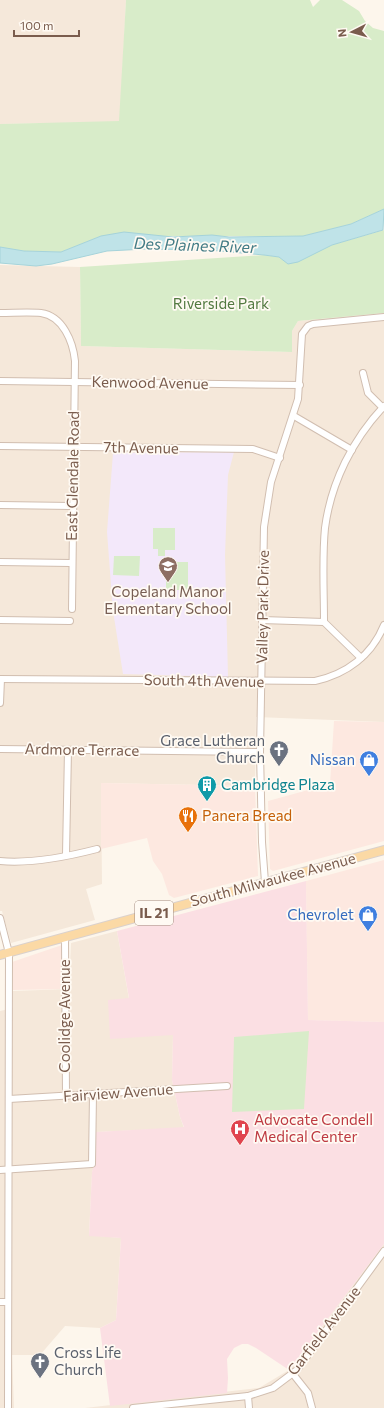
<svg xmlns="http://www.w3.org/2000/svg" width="384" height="1408" font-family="Commissioner,sans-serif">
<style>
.residential{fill:#f5e8da}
.commercial{fill:#fde8e0}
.education{fill:#f3e8fa}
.medical{fill:#fbdfe3}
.green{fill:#d8ecc9}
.water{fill:#bfe3e8;stroke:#a5d3da}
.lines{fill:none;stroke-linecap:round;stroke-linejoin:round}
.minor-casing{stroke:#d1beb0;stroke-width:8}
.major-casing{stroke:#dad1cd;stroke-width:10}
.minor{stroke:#fff;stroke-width:6}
.major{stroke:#fbd9a5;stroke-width:8}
.labels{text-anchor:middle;stroke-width:3.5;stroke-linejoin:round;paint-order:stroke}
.shield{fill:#fffaf3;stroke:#a28b7f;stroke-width:1}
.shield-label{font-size:14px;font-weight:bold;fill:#7a5c4d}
.park-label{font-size:15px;fill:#537a41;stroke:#fffaf3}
.street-label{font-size:15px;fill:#7a5c4d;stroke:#fffaf3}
.education-label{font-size:15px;fill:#785e54;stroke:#fffaf3}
.worship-label{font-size:15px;fill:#5b616d;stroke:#fffaf3;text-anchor:end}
.shop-label{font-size:15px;fill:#366cbe;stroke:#fffaf3;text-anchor:end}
.culture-label{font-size:15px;fill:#0d838f;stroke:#fffaf3;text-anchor:start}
.food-label{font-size:15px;fill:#c56008;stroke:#fffaf3;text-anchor:start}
.health-label{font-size:15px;fill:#be3a42;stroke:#fffaf3;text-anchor:start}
.water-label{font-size:16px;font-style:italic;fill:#437c86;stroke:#fffaf3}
</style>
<rect width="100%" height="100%" fill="#fdf6ec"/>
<g class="residential">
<path d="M0,0h126l-6,122 -120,2z"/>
<path d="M0,265l80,2 1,79 211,6v-21l6,-10 86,-8v409l-128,-5 -1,69 -154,-3 1,101 -16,5 9,31 -84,23 -9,-32h-2z"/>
<path d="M117,931l12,68 -19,39 63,-4 -1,46 8,37 4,11 -88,4v27l-4,14 -3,62 32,3 -5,82 -16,8 -35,-2 -25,29h-28l2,53h-14v-397l13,-3v-17l56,-2 2,-46z"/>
<path d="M384,1244v164h-299l174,-20 30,-18z"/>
</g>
<g class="commercial">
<path d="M334,721l50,1v119l-111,30 -3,-2 -2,-68 62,-17z"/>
<path d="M101,783l154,3 3,90 -84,22 -5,-3 -7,-21 -9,-13 -6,-23 -46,11z"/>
<path d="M384,860v162l-76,-2 -2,-139z"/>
<path d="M62,945l1,44 -50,1 -1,-28z"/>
</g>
<path class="education" d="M234,452l-6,23 -3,80 3,122 -105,-3 -10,-63 -6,-79 6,-79z"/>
<path class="medical" d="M306,881l2,139 76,2v222l-95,126 -33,-22 -8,-4h-6l-8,4 -7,11 1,19 -1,15 -117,13 -10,-78 16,-8 5,-82 -32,-2 3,-64 4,-13v-27l88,-5 -4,-10 -8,-37 1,-45 -63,4 -2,-39 21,-2 -12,-67z"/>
<g class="green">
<path d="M126,0h184l3,7 7,-7h22l17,11 6,10 8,7 11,3v178l-33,15 -48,12h-202l-40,16 -37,-1 -24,-4v-123l119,-3z"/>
<path d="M384,230v83l-86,8 -6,10v21l-211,-6 -1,-79 184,-12 15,2 9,6 44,-18z"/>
<path d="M153,528h22v22h-10v6h-7v-7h-5z"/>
<path d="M114,556h26l-1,20 -26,-1z"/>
<rect x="166" y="562" width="22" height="28"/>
<path d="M309,1031l-5,78 -72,3 2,-75z"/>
</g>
<path class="water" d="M384,209l-1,21 -51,15 -34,17 -10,2 -9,-7 -15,-2 -56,-5 -62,-1 -39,2 -55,13 -16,2 -36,-3v-16l24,4 37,1 40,-16 23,-4 49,5 39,-2 17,2 74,-1 48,-12z"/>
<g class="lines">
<defs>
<g id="minor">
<path d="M0,313c13,0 28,-1 41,0 22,3 32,29 34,48l-3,248"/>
<path d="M363,373l5,20 15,15"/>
<path d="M0,381l300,4"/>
<path d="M294,416l58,34"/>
<path d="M0,446l253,3 27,9"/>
<path d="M0,505l72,1"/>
<path d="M0,562l71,1"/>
<path d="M0,620l70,1"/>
<path d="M262,620l62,2 37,36"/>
<path d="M324,622c0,-31 -2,-64 1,-94 6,-46 28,-89 59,-122"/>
<path d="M0,679l315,2c32,-7 57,-26 69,-56"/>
<path d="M0,703l1,-24"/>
<path d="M0,749l260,3"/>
<path d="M66,855l2,-105"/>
<path d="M0,861c32,3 66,-4 97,-12"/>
<path d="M265,882l-3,-40 -2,-90 4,-225 7,-45 27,-83 4,-65 6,-8 5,-2 71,-7"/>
<path d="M0,918l9,35 -1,455"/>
<path d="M65,937l1,159"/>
<path d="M9,1099l218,-13"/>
<path d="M0,1170l92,-6 1,-70"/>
<path d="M0,1302h8"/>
<path d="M293,1374l15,19 4,15"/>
<path d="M248,1396l1,12"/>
<path d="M133,1408l115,-12 25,-8 24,-18 87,-119"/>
</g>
<path id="major" d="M0,955l384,-105"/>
</defs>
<use href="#minor" class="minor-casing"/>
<use href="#major" class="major-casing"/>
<use href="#minor" class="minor"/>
<use href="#major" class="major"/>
</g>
<defs>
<symbol id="school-pin" viewBox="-11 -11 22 30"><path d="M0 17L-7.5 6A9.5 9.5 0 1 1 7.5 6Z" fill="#8d6e63" stroke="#fffaf3"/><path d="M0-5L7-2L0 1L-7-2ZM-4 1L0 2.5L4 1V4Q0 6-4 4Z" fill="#fff"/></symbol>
<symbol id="church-pin" viewBox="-11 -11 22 30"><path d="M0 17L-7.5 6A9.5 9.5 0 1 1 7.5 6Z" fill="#6b7280" stroke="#fffaf3"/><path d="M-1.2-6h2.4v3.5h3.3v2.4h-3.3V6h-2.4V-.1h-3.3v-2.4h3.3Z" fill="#fff"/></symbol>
<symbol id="shop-pin" viewBox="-11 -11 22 30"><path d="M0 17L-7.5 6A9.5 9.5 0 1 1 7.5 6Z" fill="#3f7fe0" stroke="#fffaf3"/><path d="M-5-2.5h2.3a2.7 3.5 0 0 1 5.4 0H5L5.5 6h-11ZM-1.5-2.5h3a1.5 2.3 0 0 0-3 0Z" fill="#fff"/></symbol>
<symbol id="building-pin" viewBox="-11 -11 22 30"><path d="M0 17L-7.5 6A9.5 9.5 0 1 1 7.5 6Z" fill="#0f9aa8" stroke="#fffaf3"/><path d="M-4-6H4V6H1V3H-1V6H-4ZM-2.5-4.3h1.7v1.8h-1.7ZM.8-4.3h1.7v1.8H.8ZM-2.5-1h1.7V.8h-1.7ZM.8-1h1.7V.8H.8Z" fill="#fff"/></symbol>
<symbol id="restaurant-pin" viewBox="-11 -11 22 30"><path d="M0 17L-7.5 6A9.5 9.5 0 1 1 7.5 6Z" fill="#e8710a" stroke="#fffaf3"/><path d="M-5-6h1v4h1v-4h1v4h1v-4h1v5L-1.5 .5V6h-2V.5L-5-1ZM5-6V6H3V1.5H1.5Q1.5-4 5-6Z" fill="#fff"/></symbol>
<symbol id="hospital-pin" viewBox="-11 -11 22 30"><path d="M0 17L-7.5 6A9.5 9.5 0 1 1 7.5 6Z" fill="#e0444e" stroke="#fffaf3"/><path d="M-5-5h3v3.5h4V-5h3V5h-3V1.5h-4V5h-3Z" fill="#fff"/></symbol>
</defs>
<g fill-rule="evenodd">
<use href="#school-pin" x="157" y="555" width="22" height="30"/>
<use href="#church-pin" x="268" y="739" width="22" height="30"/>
<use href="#shop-pin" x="358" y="749" width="22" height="30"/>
<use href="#building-pin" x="196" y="774" width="22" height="30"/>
<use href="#restaurant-pin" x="177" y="805" width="22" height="30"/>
<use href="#shop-pin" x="357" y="904" width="22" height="30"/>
<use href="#hospital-pin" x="229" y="1118" width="22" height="30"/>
<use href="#church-pin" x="29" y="1351" width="22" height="30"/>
</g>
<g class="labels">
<rect class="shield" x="135" y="901" width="38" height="24" rx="3"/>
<g class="shield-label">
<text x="154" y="918">IL 21</text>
</g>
<g class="park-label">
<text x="221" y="309">Riverside Park</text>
</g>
<g class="street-label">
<text transform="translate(150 383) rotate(1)" y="5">Kenwood Avenue</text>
<text transform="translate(141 448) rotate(1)" y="5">7th Avenue</text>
<text transform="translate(73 476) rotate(-89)" y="5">East Glendale Road</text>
<text transform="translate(263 607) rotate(-89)" y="5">Valley Park Drive</text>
<text transform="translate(204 681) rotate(1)" y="5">South 4th Avenue</text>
<text transform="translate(82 750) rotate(1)" y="5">Ardmore Terrace</text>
<text transform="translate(273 880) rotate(-15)" y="5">South Milwaukee Avenue</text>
<text transform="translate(65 1016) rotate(-90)" y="5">Coolidge Avenue</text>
<text transform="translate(118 1093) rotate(-4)" y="5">Fairview Avenue</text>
<text transform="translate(324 1331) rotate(-52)" y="5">Garfield Avenue</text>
</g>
<g class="education-label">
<text x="168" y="597">Copeland Manor<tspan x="168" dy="17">Elementary School</tspan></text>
</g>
<g class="worship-label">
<text x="265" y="746">Grace Lutheran<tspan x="265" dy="17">Church</tspan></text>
<text x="54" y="1358" text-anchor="start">Cross Life<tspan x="54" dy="17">Church</tspan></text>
</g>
<g class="shop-label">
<text x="355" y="765">Nissan</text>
<text x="354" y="920">Chevrolet</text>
</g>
<g class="culture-label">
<text x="221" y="790">Cambridge Plaza</text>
</g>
<g class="food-label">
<text x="202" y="821">Panera Bread</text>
</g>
<g class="health-label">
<text x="254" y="1125">Advocate Condell<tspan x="254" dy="17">Medical Center</tspan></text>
</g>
<g class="water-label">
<text transform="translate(195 245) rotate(2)" y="6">Des Plaines River</text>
</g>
</g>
<g transform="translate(352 32) rotate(264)" stroke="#fffaf3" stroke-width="3" paint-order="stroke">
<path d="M0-3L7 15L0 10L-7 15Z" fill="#7a5c4d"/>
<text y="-6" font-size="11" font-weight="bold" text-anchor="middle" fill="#7a5c4d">N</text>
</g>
<path d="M14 30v6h65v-6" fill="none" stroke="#7a5c4d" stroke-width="2"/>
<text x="20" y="30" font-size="12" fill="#7a5c4d" stroke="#fffaf3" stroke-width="3" paint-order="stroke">100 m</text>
</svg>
